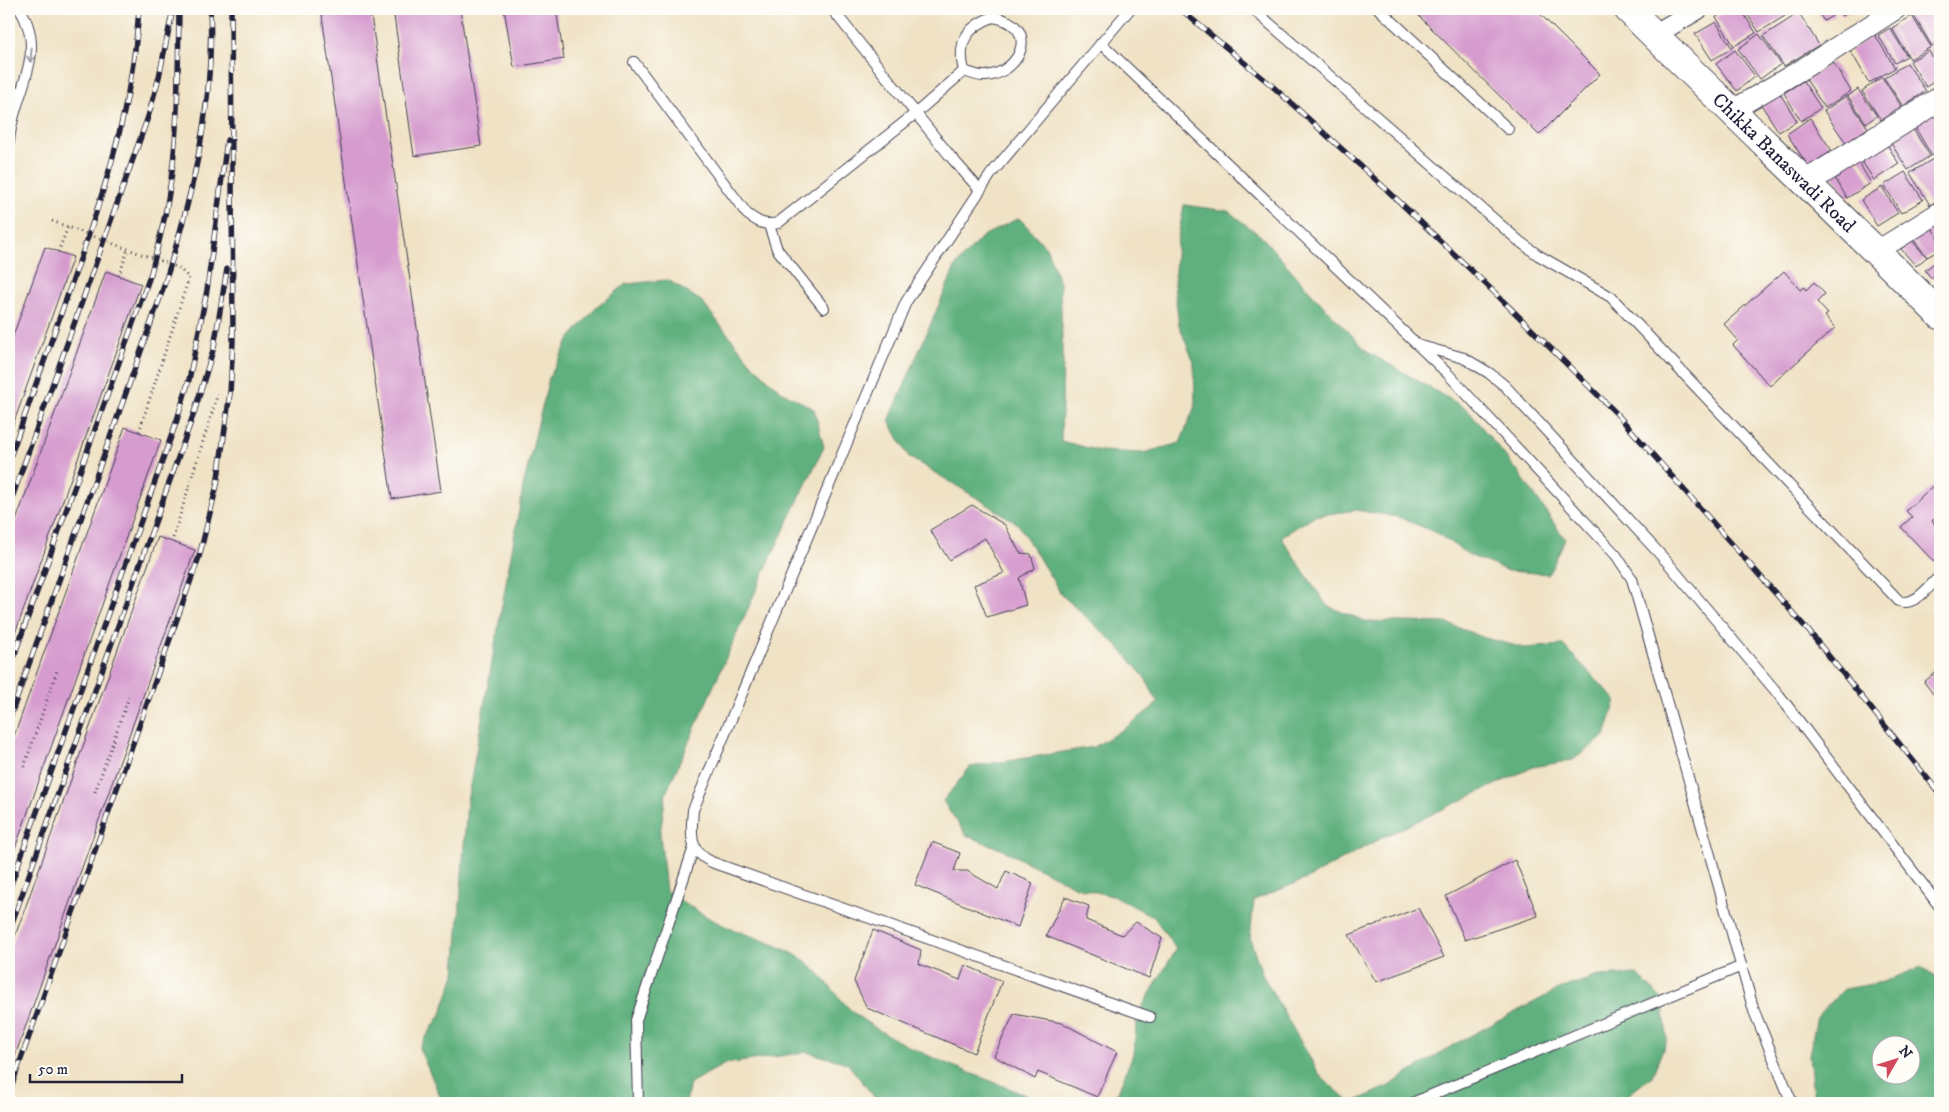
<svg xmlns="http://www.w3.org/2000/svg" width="1949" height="1112" font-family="'IM FELL DW Pica',serif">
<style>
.forest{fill:#5eb07e;stroke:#40695c;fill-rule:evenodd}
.building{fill:#d69ccf}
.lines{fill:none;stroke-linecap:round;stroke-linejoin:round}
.service-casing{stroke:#413f50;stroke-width:12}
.minor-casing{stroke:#413f50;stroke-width:22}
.tertiary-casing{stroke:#413f50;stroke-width:26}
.secondary-casing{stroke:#413f50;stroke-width:30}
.path{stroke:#413f50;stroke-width:3;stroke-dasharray:1 4;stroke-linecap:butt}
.service{stroke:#fff;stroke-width:10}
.minor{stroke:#fff;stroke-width:20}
.tertiary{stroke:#fff;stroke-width:24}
.secondary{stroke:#fff;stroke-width:28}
.rail-casing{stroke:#22223b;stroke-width:5.5}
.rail{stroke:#fdfcf7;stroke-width:4;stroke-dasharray:11;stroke-linecap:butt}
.oneway{stroke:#9c9ca7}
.labels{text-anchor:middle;stroke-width:4;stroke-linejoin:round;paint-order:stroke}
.street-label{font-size:20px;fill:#22223b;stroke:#fdfcf7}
</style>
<rect width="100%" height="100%" fill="#fdfcf7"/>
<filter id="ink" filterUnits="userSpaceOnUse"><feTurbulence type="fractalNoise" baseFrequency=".02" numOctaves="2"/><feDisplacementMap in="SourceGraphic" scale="10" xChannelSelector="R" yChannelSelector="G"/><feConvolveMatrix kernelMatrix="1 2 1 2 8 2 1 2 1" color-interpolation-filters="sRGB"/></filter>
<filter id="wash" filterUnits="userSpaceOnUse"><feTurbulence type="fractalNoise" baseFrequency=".0096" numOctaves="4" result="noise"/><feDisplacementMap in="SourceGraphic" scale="20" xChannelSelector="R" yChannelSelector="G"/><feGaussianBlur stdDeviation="1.12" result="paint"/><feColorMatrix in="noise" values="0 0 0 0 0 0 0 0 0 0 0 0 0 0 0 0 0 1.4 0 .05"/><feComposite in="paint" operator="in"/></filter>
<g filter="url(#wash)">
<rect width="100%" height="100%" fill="#f0e2c5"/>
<g class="forest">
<path d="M1184,205l44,6 34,26 53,60 53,55 99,57 52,64 46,66 -16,35 -41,-3 -39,-16 -34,-23 -37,-15 -42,-7 -42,6 -33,21 46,69 38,15 81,2 39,15 40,10 38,-3 53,55 -11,36 -32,24 -40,7 -154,72 -70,39 -55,22 -4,39 13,37 58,101 30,26h-252l19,-11 15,-38 5,-40 38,-65 -22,-32 -38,-20 -40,-10 -73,-37 -37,-15 -23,-34 27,-34 124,-20 33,-20 31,-24 -13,-25 -26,-31 -58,-53 -43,-70 -36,-23 -73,-44 -20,-36 67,-156 27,-29 36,-18 27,29 14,36 3,79 -2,79 39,10 43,2 37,-10 15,-37 -1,-43 -15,-38 -5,-41 3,-41z"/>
<path d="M668,280l33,21 52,64 28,26 33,18 10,38 -54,112 -104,234 -6,41 6,57c22,14 44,30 69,39 23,9 48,16 69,30 19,13 36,43 55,57 56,40 123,58 185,86h-165l-32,-40 -40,-11 -82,12 -35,19 -4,20h-243l-24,-55 22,-34 14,-39 12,-173 57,-320 25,-104 21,-40 26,-30 30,-24z"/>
<path d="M1921,967l19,14v122h-122l-5,-10 -4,-38 8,-38 27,-28 39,-7zM1882,1044h30v30h-30z"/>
<path d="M1637,974l26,26 4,39 -15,37 -30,24 -18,3h-253l36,-16 66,-42 106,-56 39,-13z"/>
</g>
<g id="blocks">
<g class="building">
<path d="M321,9h49l71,482 -49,8z"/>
<path d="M393,9h67l21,137 -67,10z"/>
<path d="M504,9h52l8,50 -50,8z"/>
<path d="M1412,9h123l65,65 -61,61z"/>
<path d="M1729,9h12l15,24 -22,13 -18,-29z"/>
<path d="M1744,9h36l5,7 -26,16z"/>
<path d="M1783,9h15l-11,6z"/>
<path d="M1816,9h16l3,5 -11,7z"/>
<path d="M1838,9h15l-11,7z"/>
<path d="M1926,9h14v32l-8,5 -18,-30z"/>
<path d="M1799,13l20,32 -35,21 -21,-30z"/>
<path d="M1912,16l19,31 -21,12 -18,-31z"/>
<path d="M1716,22l16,26 -20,12 -17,-26z"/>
<path d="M1890,28l17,28 -12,7 -17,-28z"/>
<path d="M1759,34l22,30 -21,15 -22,-30z"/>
<path d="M1875,35l20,33 -26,15 -19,-33z"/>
<path d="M1940,48v15l-7,-11z"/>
<path d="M1735,50l20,26 -18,15 -21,-27z"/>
<path d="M1929,51l11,19v8l-14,9 -16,-26z"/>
<path d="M1833,62l18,29 -26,17 -19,-29z"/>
<path d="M1907,63l19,28 -23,15 -19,-28z"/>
<path d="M1882,77l19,29 -20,14 -19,-29z"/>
<path d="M1803,81l18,27 -20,13 -17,-28z"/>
<path d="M1858,89l19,27 -11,7 -18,-27z"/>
<path d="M1779,92l18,29 -18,11 -19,-29z"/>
<path d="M1846,96l22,32 -22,15 -22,-32z"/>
<path d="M1935,110l5,9v32l-8,5 -19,-32z"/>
<path d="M1810,118l22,33 -24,15 -21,-32z"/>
<path d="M1912,127l18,29 -22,14 -19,-30z"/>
<path d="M1885,141l14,23 -25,16 -15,-23z"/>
<path d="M1856,158l15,25 -24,15 -15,-25z"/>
<path d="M1933,159l7,12v28l-10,6 -20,-32z"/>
<path d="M1905,172l18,28 -22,13 -17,-28z"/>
<path d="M1882,187l16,26 -21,13 -16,-26z"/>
<path d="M1931,226l9,16v8l-13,7 -15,-19z"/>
<path d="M1911,240l16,17 -11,9 -15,-17z"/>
<path d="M45,247l28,10 -64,179v-89z"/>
<path d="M1940,259v23l-5,-7 -4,3 -6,-8z"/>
<path d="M106,271l35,13 -132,366v-110z"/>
<path d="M1784,271l16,19 4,-3 2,3 8,-8 11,12 -8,8 11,12 -3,2 10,12 -65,58 -37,-41 5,-5 -14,-16z"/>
<path d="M125,427l36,13 -152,425v-115z"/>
<path d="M1940,479v34l-8,8 8,9v27l-6,5 -33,-35 11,-10 -6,-6z"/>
<path d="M972,505l33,20 15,28 11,1 4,14 -16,10 7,27 -39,12 -13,-32 30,-12 -19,-35 -36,22 -19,-30z"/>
<path d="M158,537l37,13 -186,523v-120z"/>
<path d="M1940,669v34l-16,-21z"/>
<path d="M932,842l28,11 -6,18h13l31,18 8,-18 27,12 -15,44 -103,-42z"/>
<path d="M1515,860l23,56 -73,24 -19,-44z"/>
<path d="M1065,897l24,9 -3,14 36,15 14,-13 26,16 -13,40 -103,-42z"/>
<path d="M1418,908l26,49 -68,25 -27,-47z"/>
<path d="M873,930l48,20 -2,14 41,16 5,-15 37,16 -28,72 -107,-45 -13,-27z"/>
<path d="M1014,1014l48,9 55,29 -20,45 -59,-25 -3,7 -41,-23z"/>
</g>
</g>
</g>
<g filter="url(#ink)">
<use href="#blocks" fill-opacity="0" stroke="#413f50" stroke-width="1"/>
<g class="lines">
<defs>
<g id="service">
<path d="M832,9l118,147 30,34"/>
<path d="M1130,9l-139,165 -85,128 -213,508c-2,25 -5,42 21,53l436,154"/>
<path d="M1253,9l266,232 19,14 73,42 288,304c16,6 30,-15 41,-25"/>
<path d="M1379,9l129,120"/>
<path d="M993,17c47,7 30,55 -7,59 -7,1 -16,-3 -22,-5 -7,-28 2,-44 29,-54z"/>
<path d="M1101,43l347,331 168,181 16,24 122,432 38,92"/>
<path d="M634,62l113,152c11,8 17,12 31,9l138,-110 48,-42"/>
<path d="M9,142c3,-48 40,-86 11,-133"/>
<path d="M769,225l8,24 47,59"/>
<path d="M1421,346l43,12 25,15 16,13 163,177 111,132 161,212"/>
<path d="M638,1103l-2,-83 58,-173"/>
<path d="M1412,1103l330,-137"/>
</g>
<g id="minor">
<path d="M1654,35l44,-26"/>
<path d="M1731,111l73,-43 92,-59"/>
<path d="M1877,251l63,-39"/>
</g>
<path id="tertiary" d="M1806,182l134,-83"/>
<g id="secondary">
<path id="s1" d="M1628,9c103,103 209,202 312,306"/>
</g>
</defs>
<use href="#service" class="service-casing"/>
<use href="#minor" class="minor-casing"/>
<use href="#tertiary" class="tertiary-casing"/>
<use href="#secondary" class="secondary-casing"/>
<g class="path">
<path d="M52,221l127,47 10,10 -50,154"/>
<path d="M58,252l10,-25"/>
<path d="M119,276l9,-27"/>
<path d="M173,538l45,-145"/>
<path d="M24,767l34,-99"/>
<path d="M95,792l35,-98"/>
</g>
<use href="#service" class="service"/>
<use href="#minor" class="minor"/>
<use href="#tertiary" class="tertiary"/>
<use href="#secondary" class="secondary"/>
<defs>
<g id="rail">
<path d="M1180,9l90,75 116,105 107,102 123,122 191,216 133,165"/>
<path d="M9,460c20,-57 40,-113 60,-169 34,-95 63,-180 70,-282"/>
<path d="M9,506l139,-389 11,-40 14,-68"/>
<path d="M9,670l142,-397c6,-24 13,-49 17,-74 11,-63 10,-127 11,-190"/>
<path d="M9,720l152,-425c30,-93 54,-188 49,-286"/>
<path d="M9,890l168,-470 12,-40 18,-90 20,-150"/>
<path d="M9,931l185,-518 20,-66 13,-78"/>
<path d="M9,1093l190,-536 18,-72 13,-92 3,-52 -2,-332"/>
</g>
</defs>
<use href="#rail" class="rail-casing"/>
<use href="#rail" class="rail"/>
</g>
<defs><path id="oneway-shaft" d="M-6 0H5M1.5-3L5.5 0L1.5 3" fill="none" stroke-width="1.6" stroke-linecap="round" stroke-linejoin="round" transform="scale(1.25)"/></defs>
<use class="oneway" href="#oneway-shaft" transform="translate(31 55) rotate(96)"/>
</g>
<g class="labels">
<g class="street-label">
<text dy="7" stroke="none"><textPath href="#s1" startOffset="219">Chikka Banaswadi Road</textPath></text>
</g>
</g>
<rect width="1949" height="1112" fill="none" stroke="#fdfcf7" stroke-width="30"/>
<g transform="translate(1896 1060) rotate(51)"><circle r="24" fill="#fdfcf7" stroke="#a5a5ac"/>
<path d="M0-4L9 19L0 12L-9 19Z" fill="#d1495b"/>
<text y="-8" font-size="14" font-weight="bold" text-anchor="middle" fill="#22223b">N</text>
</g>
<path d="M30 1074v8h152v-8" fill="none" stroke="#22223b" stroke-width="2.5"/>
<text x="38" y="1074" font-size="15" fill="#22223b" stroke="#fdfcf7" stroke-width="4" paint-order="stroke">50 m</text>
</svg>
